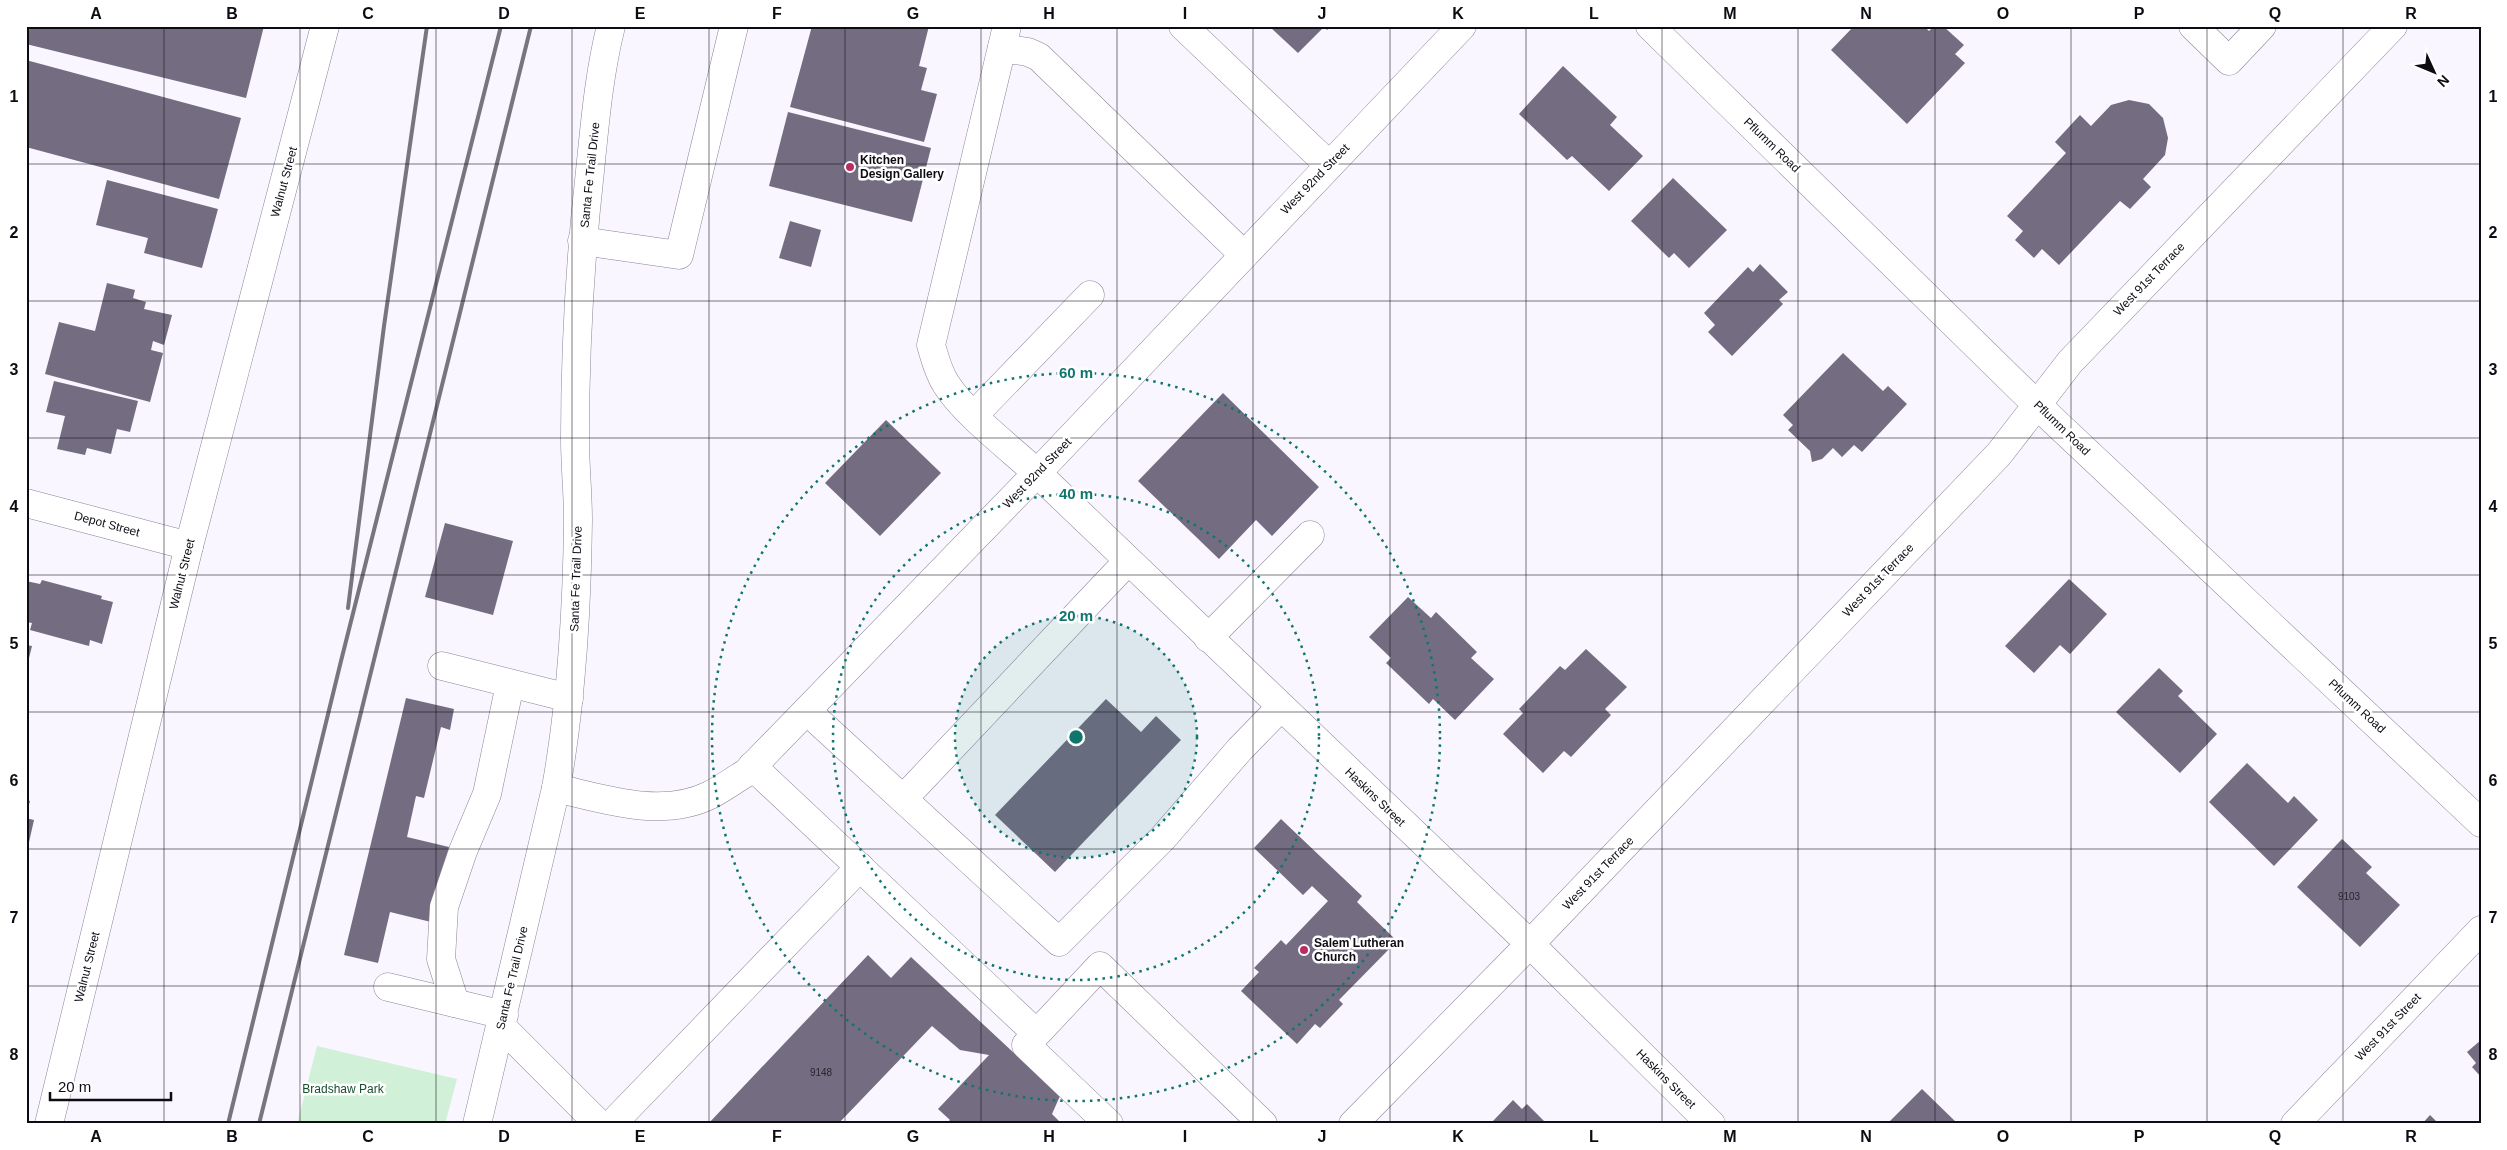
<svg xmlns="http://www.w3.org/2000/svg" width="2507" height="1150" font-family="Helvetica,sans-serif">
<style>
.green{fill:#d1f0d8}
.building{fill:#746d81}
.lines{fill:none;stroke-linecap:round;stroke-linejoin:round}
.minor-casing{stroke:#8c8499;stroke-width:29}
.major-casing{stroke:#8c8499;stroke-width:29}
.minor{stroke:#fff;stroke-width:28}
.major{stroke:#fff;stroke-width:28}
.rail{stroke:#78757d;stroke-width:4}
.grid{fill:none;stroke:#0e0b13;stroke-width:1;stroke-opacity:0.55}
.ring{fill:none;stroke:#0f766e;stroke-width:2.5;stroke-dasharray:2.5 5}
.poi-dot{fill:#ba2d62;stroke:#fff;stroke-width:2}
.labels{text-anchor:middle;stroke-width:5;stroke-linejoin:round;paint-order:stroke}
.number-label{font-size:10px;fill:#28242e}
.street-label{font-size:12px;fill:#0e0b13;stroke:#fff}
.poi-label{font-size:12px;font-weight:bold;fill:#0e0b13;stroke:#fff;text-anchor:start}
.park-label{font-size:12px;fill:#154f2c;stroke:#fff}
.centre{fill:#0f766e;stroke:#fff;stroke-width:2.5}
.ring-label{font-size:15px;text-anchor:middle;font-weight:bold;fill:#0f766e;stroke:#fff;stroke-width:5;stroke-linejoin:round;paint-order:stroke}
.neatline{fill:none;stroke:#0e0b13;stroke-width:2}
.grid-label{font-size:16px;text-anchor:middle;font-weight:bold;fill:#0e0b13}
</style>
<rect width="100%" height="100%" fill="#f9f6ff"/>
<path class="green" d="M317,1046l140,33 -12,45h-148z"/>
<g class="building">
<path d="M30,26h234l-18,72 -220,-54z"/>
<path d="M812,26h117l-10,40 8,2 -6,22 16,4 -13,48 -134,-35z"/>
<path d="M1269,26h62l-4,4 -3,-3 -26,26z"/>
<path d="M1854,26h22l2,2 2,-2h44l5,5 5,-5h9l21,19 -9,9 10,9 -58,61 -76,-74z"/>
<path d="M26,60l215,58 -22,81 -193,-52z"/>
<path d="M1563,66l54,51 -7,8 33,31 -34,35 -37,-35 -5,4 -48,-46z"/>
<path d="M2129,100l20,4 14,14 5,20 -3,17 -22,24 8,8 -21,22 -10,-8 -61,64 -17,-16 -8,9 -19,-18 8,-9 -16,-15 59,-63 -11,-11 25,-27 11,11 20,-21z"/>
<path d="M788,112l143,36 -19,74 -143,-36z"/>
<path d="M1673,178l54,52 -38,38 -15,-15 -5,5 -38,-37z"/>
<path d="M107,180l111,29 -16,59 -58,-15 4,-15 -52,-13z"/>
<path d="M790,221l31,9 -10,37 -32,-9z"/>
<path d="M1760,264l28,28 -9,8 4,4 -51,52 -24,-24 7,-7 -11,-12 44,-46 5,5z"/>
<path d="M107,283l28,7 -2,8 13,4 -2,7 28,6 -8,30 -11,-4 -2,9 12,3 -13,49 -105,-28 14,-52 36,9z"/>
<path d="M1843,353l40,38 5,-5 19,18 -45,48 -8,-7 -12,12 -9,-9 -11,11 -10,3 -2,-11 -22,-21 5,-5 -10,-10z"/>
<path d="M54,381l84,20 -8,31 -13,-3 -6,25 -24,-6 -2,7 -28,-6 8,-33 -19,-4z"/>
<path d="M1223,393l96,94 -47,49 -16,-16 -37,39 -81,-78z"/>
<path d="M886,420l55,53 -61,63 -55,-53z"/>
<path d="M445,523l68,18 -20,74 -68,-18z"/>
<path d="M2069,579l38,35 -37,40 -10,-9 -26,28 -29,-27z"/>
<path d="M42,580l60,16 -1,3 12,3 -11,42 -12,-4 -1,6 -59,-16 2,-7 -6,-1v-41l14,3z"/>
<path d="M1408,597l23,21 5,-6 41,40 -6,6 23,21 -39,41 -22,-21 -4,5 -43,-41 5,-5 -22,-21z"/>
<path d="M26,645l6,1 -5,20h-1z"/>
<path d="M1586,649l41,38 -22,22 6,6 -40,42 -7,-6 -21,22 -40,-39 20,-21 -4,-4 41,-43 5,4z"/>
<path d="M2159,668l24,23 -5,5 39,38 -37,39 -64,-61z"/>
<path d="M406,698l48,11 -4,21 -9,-3 -17,71 -8,-2 -9,41 42,10 -18,75 -41,-10 -12,51 -34,-8z"/>
<path d="M1106,699l35,33 15,-16 25,24 -126,132 -60,-57z"/>
<path d="M2247,763l41,40 6,-7 24,24 -44,46 -65,-64z"/>
<path d="M26,800l4,1 -3,11h-1z"/>
<path d="M26,818l8,2 -7,31 -1,-1z"/>
<path d="M1281,819l81,77 -5,6 40,39 -58,59 4,4 -23,24 -5,-4 -18,20 -56,-53 18,-19 -5,-4 27,-28 5,5 42,-44 -16,-15 -9,9 -49,-47z"/>
<path d="M2342,839l30,28 -6,6 34,32 -40,42 -63,-60z"/>
<path d="M868,955l23,23 20,-21 149,139 -8,18 10,10h-116l4,-4 -12,-11 51,-54 -29,-5 -28,-24 -94,98h-130z"/>
<path d="M2481,1040v37l-9,-10 4,-4 -9,-11z"/>
<path d="M1922,1089l36,35h-71z"/>
<path d="M1513,1100l9,9 5,-5 20,20h-51l-3,-3z"/>
<path d="M2430,1115l9,9h-17z"/>
</g>
<g class="lines">
<defs>
<g id="minor">
<path d="M1007,26l-76,319c4,13 7,27 15,39 18,29 65,65 91,89l493,471 181,180"/>
<path d="M1183,26l146,139"/>
<path d="M2193,26l36,35 33,-35"/>
<path d="M1002,48l26,4 11,5 205,198"/>
<path d="M582,241l97,14 55,-229"/>
<path d="M974,415l116,-120"/>
<path d="M26,503l163,43"/>
<path d="M1208,638l102,-103"/>
<path d="M442,666l127,32"/>
<path d="M807,711l252,231 103,-103 78,-90 41,-42"/>
<path d="M752,766l284,267"/>
<path d="M556,788c48,11 106,31 154,7 12,-6 24,-15 36,-22l291,-300 425,-447"/>
<path d="M903,799l225,-238"/>
<path d="M388,987l116,28"/>
<path d="M455,1003l-14,-44 3,-52 19,-56 24,-57 23,-110"/>
<path d="M501,1026l98,98"/>
<path d="M49,1124l140,-578 136,-520"/>
<path d="M612,1124l248,-257"/>
<path d="M1109,1124l-83,-79 74,-79 163,158"/>
<path d="M1353,1124l177,-180 469,-490 71,-92 323,-336"/>
<path d="M2295,1124l186,-194"/>
</g>
<g id="major">
<path d="M1650,26l387,379 444,418"/>
<path d="M477,1124l79,-336c16,-89 21,-178 22,-268 0,-27 -3,-54 -3,-81 0,-90 5,-179 15,-268 5,-49 9,-97 21,-145"/>
</g>
</defs>
<use href="#minor" class="minor-casing"/>
<use href="#major" class="major-casing"/>
<use href="#minor" class="minor"/>
<use href="#major" class="major"/>
<g class="rail">
<path d="M348,608l36,-282 43,-300"/>
<path d="M228,1124l113,-463 160,-635"/>
<path d="M259,1124l272,-1098"/>
</g>
</g>
<path class="grid" d="M164,26v1098M300,26v1098M436,26v1098M572,26v1098M709,26v1098M845,26v1098M981,26v1098M1117,26v1098M1253,26v1098M1390,26v1098M1526,26v1098M1662,26v1098M1798,26v1098M1935,26v1098M2071,26v1098M2207,26v1098M2343,26v1098M26,164h2455M26,301h2455M26,438h2455M26,575h2455M26,712h2455M26,849h2455M26,986h2455"/>
<circle cx="1076" cy="737" r="121" fill="#0f766e" fill-opacity=".12"/>
<g class="ring">
<circle cx="1076" cy="737" r="121"/>
<circle cx="1076" cy="737" r="243"/>
<circle cx="1076" cy="737" r="364"/>
</g>
<g class="poi-dot">
<circle cx="850" cy="167" r="5"/>
<circle cx="1304" cy="950" r="5"/>
</g>
<g class="labels">
<g class="number-label">
<text x="2349" y="900">9103</text>
<text x="821" y="1076">9148</text>
</g>
<g class="street-label">
<text transform="translate(1772 145) rotate(44)" y="4">Pflumm Road</text>
<text transform="translate(590 175) rotate(-84)" y="4">Santa Fe Trail Drive</text>
<text transform="translate(1315 179) rotate(-46)" y="4">West 92nd Street</text>
<text transform="translate(284 182) rotate(-75)" y="4">Walnut Street</text>
<text transform="translate(2149 279) rotate(-46)" y="4">West 91st Terrace</text>
<text transform="translate(2062 428) rotate(44)" y="4">Pflumm Road</text>
<text transform="translate(1037 473) rotate(-46)" y="4">West 92nd Street</text>
<text transform="translate(107 524) rotate(15)" y="4">Depot Street</text>
<text transform="translate(182 574) rotate(-76)" y="4">Walnut Street</text>
<text transform="translate(576 579) rotate(-88)" y="4">Santa Fe Trail Drive</text>
<text transform="translate(1878 580) rotate(-46)" y="4">West 91st Terrace</text>
<text transform="translate(2357 706) rotate(43)" y="4">Pflumm Road</text>
<text transform="translate(1375 797) rotate(44)" y="4">Haskins Street</text>
<text transform="translate(1598 873) rotate(-46)" y="4">West 91st Terrace</text>
<text transform="translate(87 967) rotate(-76)" y="4">Walnut Street</text>
<text transform="translate(512 978) rotate(-77)" y="4">Santa Fe Trail Drive</text>
<text transform="translate(2388 1027) rotate(-46)" y="4">West 91st Street</text>
<text transform="translate(1666 1079) rotate(45)" y="4">Haskins Street</text>
</g>
<g class="poi-label">
<text x="860" y="164">Kitchen<tspan x="860" dy="14">Design Gallery</tspan></text>
<text x="1314" y="947">Salem Lutheran<tspan x="1314" dy="14">Church</tspan></text>
</g>
<g class="park-label">
<text x="343" y="1093">Bradshaw Park</text>
</g>
</g>
<circle cx="1076" cy="737" r="8" class="centre"/>
<g class="ring-label">
<text x="1076" y="378">60 m</text>
<text x="1076" y="499">40 m</text>
<text x="1076" y="621">20 m</text>
</g>
<rect width="2507" height="1150" fill="none" stroke="#ffffff" stroke-width="55"/>
<g transform="translate(2434 72) rotate(134)" stroke="#ffffff" stroke-width="4" paint-order="stroke">
<path d="M0-4L9 19L0 12L-9 19Z" fill="#0e0b13"/>
<text y="-8" font-size="14" font-weight="bold" text-anchor="middle" fill="#0e0b13">N</text>
</g>
<path d="M50 1092v8h121v-8" fill="none" stroke="#0e0b13" stroke-width="2.5"/>
<text x="58" y="1092" font-size="15" fill="#0e0b13" stroke="#ffffff" stroke-width="4" paint-order="stroke">20 m</text>
<rect x="28" y="28" width="2452" height="1094" class="neatline"/>
<g class="grid-label">
<text x="96" y="19">A</text>
<text x="232" y="19">B</text>
<text x="368" y="19">C</text>
<text x="504" y="19">D</text>
<text x="640" y="19">E</text>
<text x="777" y="19">F</text>
<text x="913" y="19">G</text>
<text x="1049" y="19">H</text>
<text x="1185" y="19">I</text>
<text x="1322" y="19">J</text>
<text x="1458" y="19">K</text>
<text x="1594" y="19">L</text>
<text x="1730" y="19">M</text>
<text x="1866" y="19">N</text>
<text x="2003" y="19">O</text>
<text x="2139" y="19">P</text>
<text x="2275" y="19">Q</text>
<text x="2411" y="19">R</text>
<text x="14" y="102">1</text>
<text x="2493" y="102">1</text>
<text x="14" y="238">2</text>
<text x="2493" y="238">2</text>
<text x="14" y="375">3</text>
<text x="2493" y="375">3</text>
<text x="14" y="512">4</text>
<text x="2493" y="512">4</text>
<text x="14" y="649">5</text>
<text x="2493" y="649">5</text>
<text x="14" y="786">6</text>
<text x="2493" y="786">6</text>
<text x="14" y="923">7</text>
<text x="2493" y="923">7</text>
<text x="14" y="1060">8</text>
<text x="2493" y="1060">8</text>
<text x="96" y="1142">A</text>
<text x="232" y="1142">B</text>
<text x="368" y="1142">C</text>
<text x="504" y="1142">D</text>
<text x="640" y="1142">E</text>
<text x="777" y="1142">F</text>
<text x="913" y="1142">G</text>
<text x="1049" y="1142">H</text>
<text x="1185" y="1142">I</text>
<text x="1322" y="1142">J</text>
<text x="1458" y="1142">K</text>
<text x="1594" y="1142">L</text>
<text x="1730" y="1142">M</text>
<text x="1866" y="1142">N</text>
<text x="2003" y="1142">O</text>
<text x="2139" y="1142">P</text>
<text x="2275" y="1142">Q</text>
<text x="2411" y="1142">R</text>
</g>
</svg>
